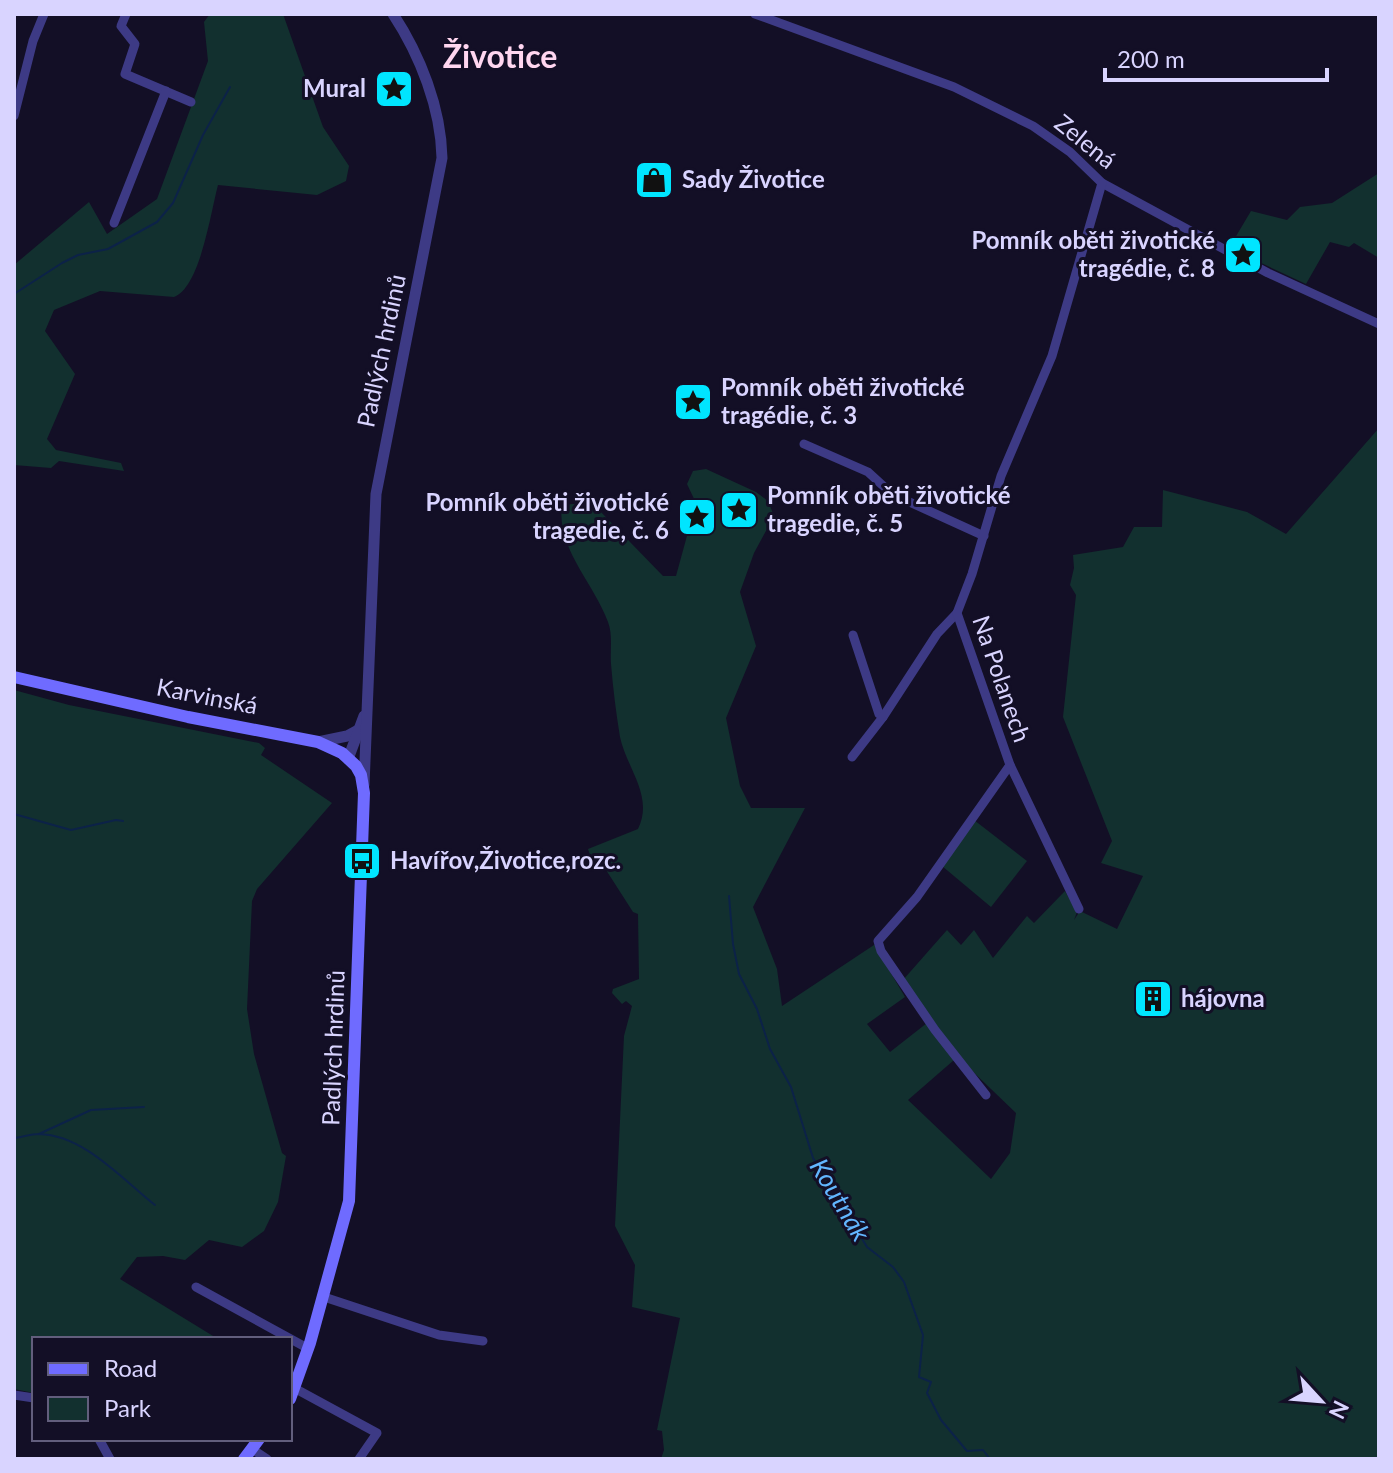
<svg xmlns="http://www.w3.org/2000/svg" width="1393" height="1473" font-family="Lato,sans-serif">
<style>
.green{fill:#12302f}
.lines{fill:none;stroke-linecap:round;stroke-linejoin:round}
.stream{stroke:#0c2248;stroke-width:2}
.minor{stroke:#3d3a85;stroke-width:9}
.tertiary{stroke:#3d3a85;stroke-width:11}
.secondary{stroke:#6f6bff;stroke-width:12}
.labels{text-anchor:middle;stroke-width:6;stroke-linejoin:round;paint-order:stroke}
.poi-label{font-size:24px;font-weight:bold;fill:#d9d4ff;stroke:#130f26;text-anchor:start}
.street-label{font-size:24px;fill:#d9d4ff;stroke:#130f26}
.water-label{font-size:26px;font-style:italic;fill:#62b6ff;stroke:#130f26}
.district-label{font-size:32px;font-weight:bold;fill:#ffd6f0;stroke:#130f26}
</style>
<rect width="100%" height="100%" fill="#130f26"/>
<g class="green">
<path d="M210,14h73l40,113 26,39 -3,15 -29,14 -99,-10c-7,26 -18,103 -44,112l-74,-6 -46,19 -9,21 30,43 -28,65 9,11 65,13 3,8 -65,-10 -8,7 -37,-3v-200l75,-63 18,32 50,-35 51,-138 -4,-39z"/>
<path d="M1379,173v85l-25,-15 -5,4 -19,-5 -24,42 -77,-36 22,-37 36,9 13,-13 32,-4z"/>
<path d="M1379,428v1031h-718l3,-9 -2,-19 -5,-1 23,-112 -48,-11 3,-42 -20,-39 9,-190 8,-30 -6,-5 -4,3 -10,-11 1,-4 26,-10 -1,-65 -5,-2 -34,-53 -9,-4 -2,-6 50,-20c16,-33 -11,-60 -18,-92 -4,-24 -7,-49 -9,-73 -1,-14 2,-29 -3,-42 -14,-39 -52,-74 -46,-117l22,-2 14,6 65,67h13l20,-73 -9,-19 6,-13 13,-2 50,23 12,9 6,15 -20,37 -14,39 16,54 -30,72 14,68 11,22h54l-52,99 24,62 5,37 95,-63 2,10 26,44 -38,27 23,28 37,-29 27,37 -46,40 83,79 19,-26 6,-40 -50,-48 -63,-85 44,-50 14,15 13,-15 19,28 34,-42 7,7 31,-32 12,21 -3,8 6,-9 37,18 26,-53 -42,-13 11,-22 -49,-124 13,-122 -6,-10 4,-17 -1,-13 50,-8 11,-20h28l1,-37 84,22 39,22z"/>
<path d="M14,690l55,15 190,38 6,5 -4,7 71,48 -75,86 -5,12 -5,108 7,45 28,99 4,3 -8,46 -14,29 -22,16 -33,-7 -24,20 -22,-4 -26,1 -17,22 98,60h-184v54l-20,-4z"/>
<path d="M974,820l53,41 -36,46 -49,-41z"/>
</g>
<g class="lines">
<g class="stream">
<path d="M14,294l48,-31 16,-8 30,-6 49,-27 16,-19 30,-68 27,-48"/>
<path d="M14,814l57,16 45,-10 7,1"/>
<path d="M729,896l4,48 6,30 18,35 13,40 21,38 22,71 54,89 26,20 11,15 19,53 -4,42 12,5 -4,11 14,27 26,31 16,-1 7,9"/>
<path d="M39,1134l52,-24 53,-3"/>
<path d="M14,1138c8,-1 17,-4 25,-4 45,1 83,45 116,71"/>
</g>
<g class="minor">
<path d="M126,14l-5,12 14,18 -10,30 66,28"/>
<path d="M755,14l199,73 79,39 37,26 32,31 166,90 111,51"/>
<path d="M14,116l19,-75 11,-27"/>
<path d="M114,223l52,-132"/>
<path d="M804,444l64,28 24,22 92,42"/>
<path d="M853,635l26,79 4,3"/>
<path d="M852,757l31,-40 54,-83 20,-21"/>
<path d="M1079,909l-69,-144 -53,-152 15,-39 29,-98 51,-120 50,-173"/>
<path d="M986,1095l-51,-65 -54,-79 -3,-10 39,-44 93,-132"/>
<path d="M196,1287l113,62"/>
<path d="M324,1297l115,38 44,6"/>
<path d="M296,1389l81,44 -18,26"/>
<path d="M14,1395l20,3"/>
<path d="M99,1439l11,20"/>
<path d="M252,1449l15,10"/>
</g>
<g class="tertiary">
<path d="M318,742l29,-6 11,-6"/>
<path d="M348,759l16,-43"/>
<path d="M364,785l12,-291 66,-336c-1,-50 -22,-103 -49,-144"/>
</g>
<g class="secondary">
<path d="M14,677l174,40 130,25 24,11 14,13 5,9 3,18 -15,408 -39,142 -20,56"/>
<path d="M244,1459l15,-20"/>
</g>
</g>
<defs>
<symbol id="sight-square" viewBox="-11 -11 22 22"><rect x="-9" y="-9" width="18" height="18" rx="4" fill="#00e5ff" stroke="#130f26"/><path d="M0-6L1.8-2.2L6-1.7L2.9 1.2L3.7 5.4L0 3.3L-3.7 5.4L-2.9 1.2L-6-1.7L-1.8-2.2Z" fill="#111"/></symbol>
<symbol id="shop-square" viewBox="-11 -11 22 22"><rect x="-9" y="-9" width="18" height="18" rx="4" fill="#00e5ff" stroke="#130f26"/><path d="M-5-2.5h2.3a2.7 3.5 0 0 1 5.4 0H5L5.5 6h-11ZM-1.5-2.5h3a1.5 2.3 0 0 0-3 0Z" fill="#111"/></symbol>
<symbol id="bus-square" viewBox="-11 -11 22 22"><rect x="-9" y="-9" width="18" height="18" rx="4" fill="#00e5ff" stroke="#130f26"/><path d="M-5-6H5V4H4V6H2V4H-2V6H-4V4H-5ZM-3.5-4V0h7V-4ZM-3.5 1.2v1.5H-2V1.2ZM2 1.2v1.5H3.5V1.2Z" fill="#111"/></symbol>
<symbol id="building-square" viewBox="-11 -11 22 22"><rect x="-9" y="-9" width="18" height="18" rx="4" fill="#00e5ff" stroke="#130f26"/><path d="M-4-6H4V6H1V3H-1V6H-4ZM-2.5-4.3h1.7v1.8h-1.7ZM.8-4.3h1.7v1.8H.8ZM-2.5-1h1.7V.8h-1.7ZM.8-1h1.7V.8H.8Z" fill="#111"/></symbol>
</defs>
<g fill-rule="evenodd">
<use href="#sight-square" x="372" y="67" width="44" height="44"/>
<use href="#shop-square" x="632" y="158" width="44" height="44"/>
<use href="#sight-square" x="1221" y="233" width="44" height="44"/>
<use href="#sight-square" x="671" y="380" width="44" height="44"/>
<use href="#sight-square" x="717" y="488" width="44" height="44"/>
<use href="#sight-square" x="675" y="495" width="44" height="44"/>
<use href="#bus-square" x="340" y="839" width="44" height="44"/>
<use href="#building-square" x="1131" y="977" width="44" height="44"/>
</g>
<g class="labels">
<g class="poi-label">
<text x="366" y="97" text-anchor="end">Mural</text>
<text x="682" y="188">Sady Životice</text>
<text x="1215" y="249" text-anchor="end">Pomník oběti životické<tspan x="1215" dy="28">tragédie, č. 8</tspan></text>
<text x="721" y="396">Pomník oběti životické<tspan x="721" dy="28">tragédie, č. 3</tspan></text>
<text x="767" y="504">Pomník oběti životické<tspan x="767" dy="28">tragedie, č. 5</tspan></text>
<text x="669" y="511" text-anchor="end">Pomník oběti životické<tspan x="669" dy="28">tragedie, č. 6</tspan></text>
<text x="390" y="869">Havířov,Životice,rozc.</text>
<text x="1181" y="1007">hájovna</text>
</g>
<g class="street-label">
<text transform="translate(1085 142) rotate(39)" y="8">Zelená</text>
<text transform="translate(382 351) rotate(-78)" y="8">Padlých hrdinů</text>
<text transform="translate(1001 679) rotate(71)" y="8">Na Polanech</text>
<text transform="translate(207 697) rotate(11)" y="8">Karvinská</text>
<text transform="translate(334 1048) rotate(-88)" y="8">Padlých hrdinů</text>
</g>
<g class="water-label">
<text transform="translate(840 1200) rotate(59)" y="9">Koutnák</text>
</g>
<g class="district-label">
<text x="500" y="68">Životice</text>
</g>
</g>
<rect width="1393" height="1473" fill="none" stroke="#d9d4ff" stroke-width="32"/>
<rect x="32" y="1337" width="260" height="104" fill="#130f26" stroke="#625e7d" stroke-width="2"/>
<rect x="48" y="1363" width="40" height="12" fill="#6f6bff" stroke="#625e7d" stroke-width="2"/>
<text x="104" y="1377" font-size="24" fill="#d9d4ff">Road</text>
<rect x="48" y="1397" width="40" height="24" fill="#12302f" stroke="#625e7d" stroke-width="2"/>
<text x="104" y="1417" font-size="24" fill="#d9d4ff">Park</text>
<g transform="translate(1321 1401) rotate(116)" stroke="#130f26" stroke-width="6" paint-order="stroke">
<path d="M0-6L14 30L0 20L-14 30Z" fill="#d9d4ff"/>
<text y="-12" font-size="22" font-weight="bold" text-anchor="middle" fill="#d9d4ff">N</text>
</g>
<path d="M1105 68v12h222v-12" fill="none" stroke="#d9d4ff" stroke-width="4"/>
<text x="1117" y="68" font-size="24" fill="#d9d4ff" stroke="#130f26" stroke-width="6" paint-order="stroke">200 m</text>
</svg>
